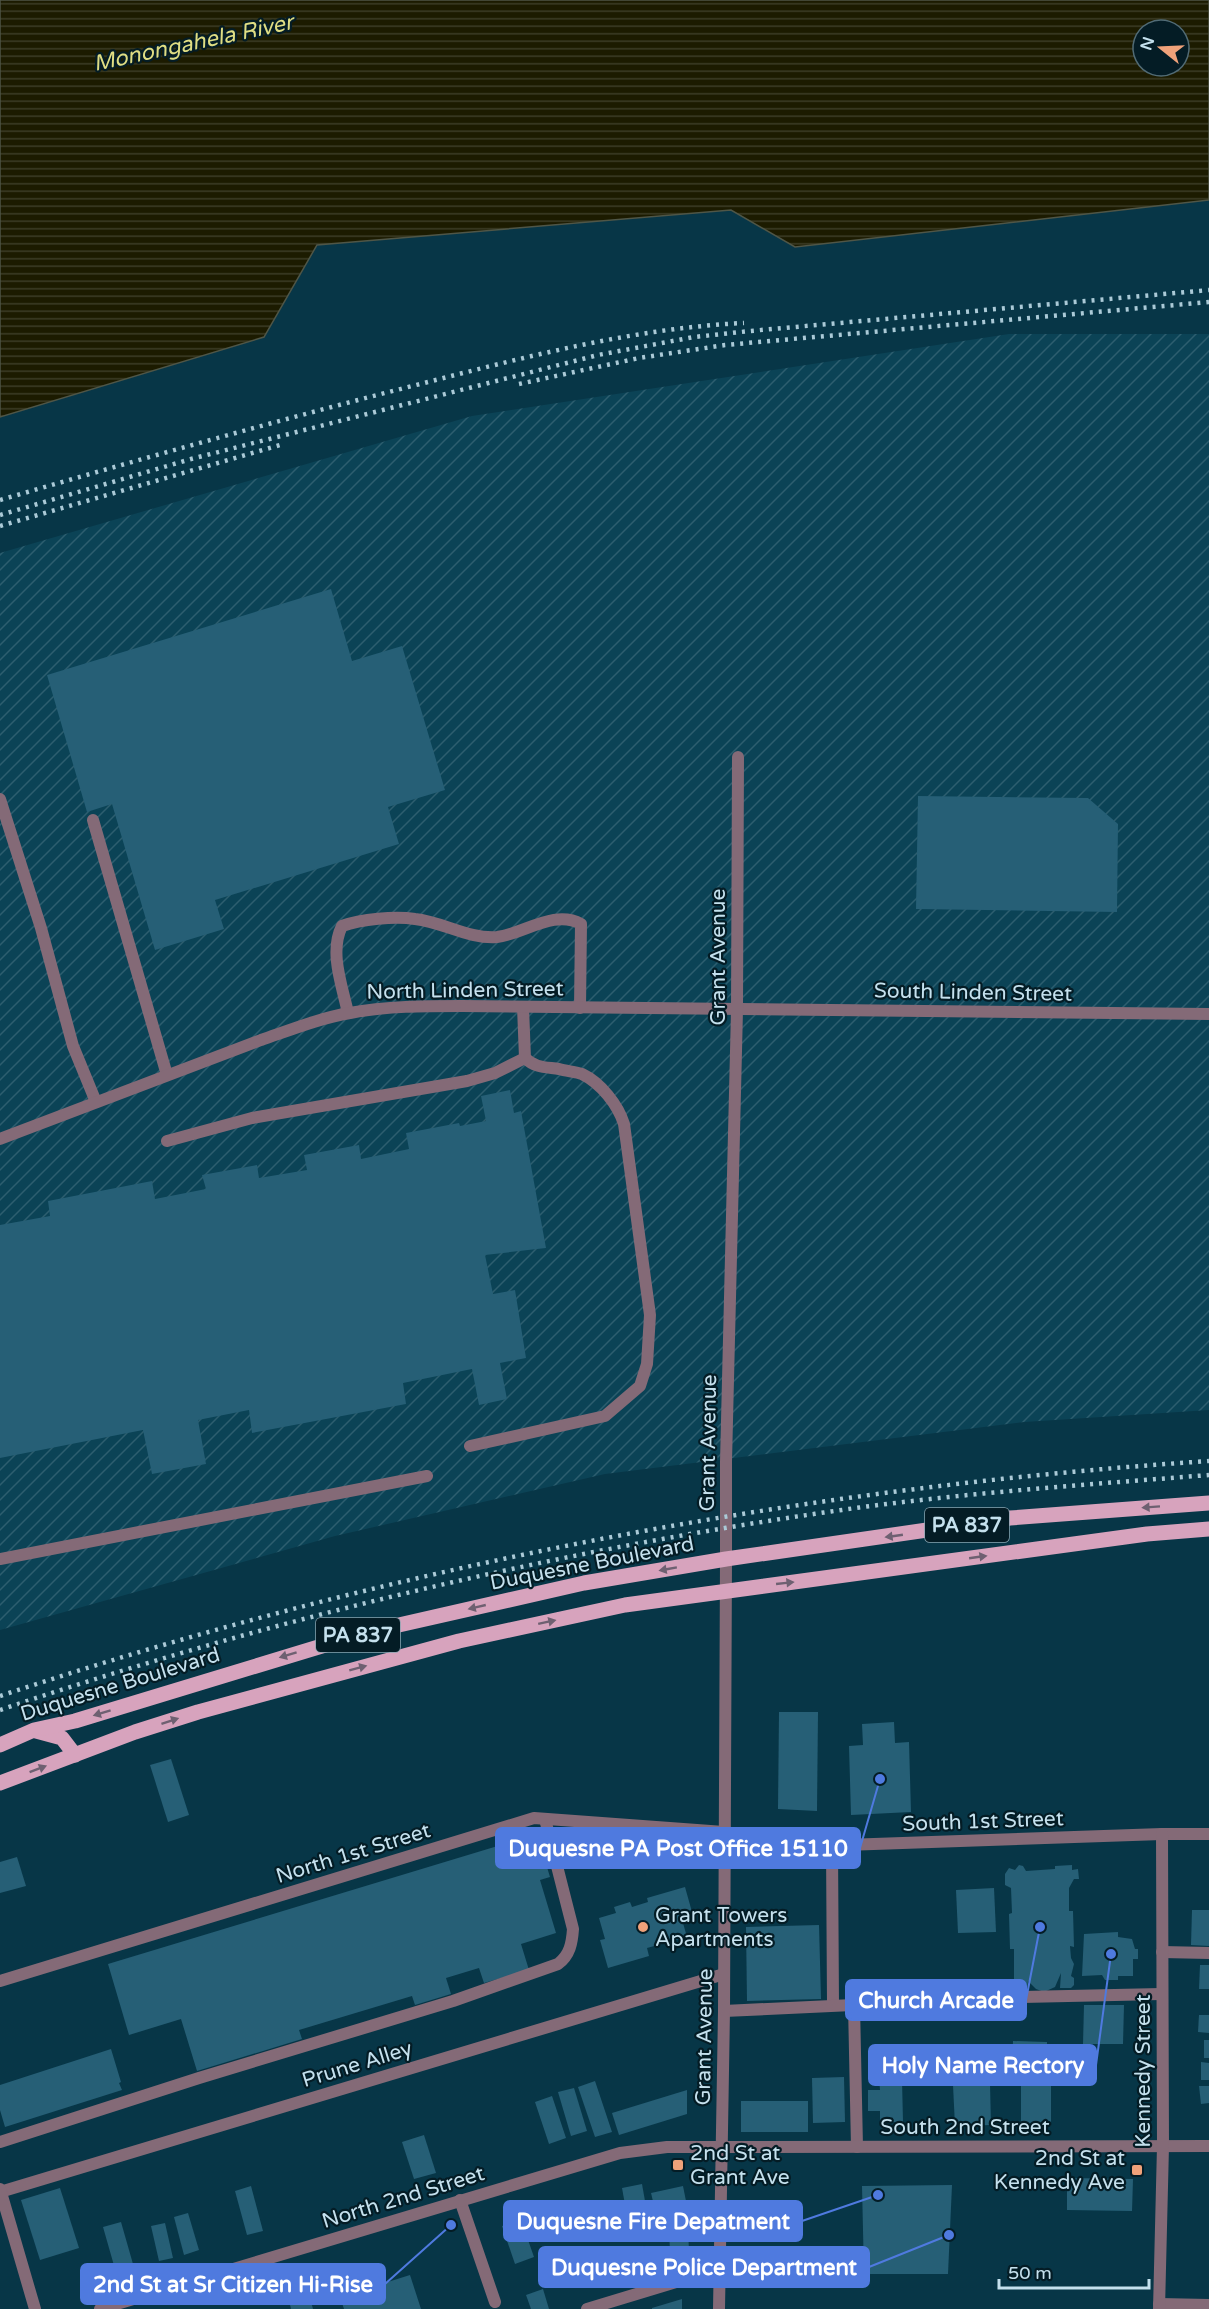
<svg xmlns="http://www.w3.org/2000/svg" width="1209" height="2309" font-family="'Varela Round',sans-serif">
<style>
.industrial{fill:url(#industrial-furrows)}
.water{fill:url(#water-rules);stroke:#4f5647;stroke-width:1.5;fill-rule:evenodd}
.building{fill:#265f76}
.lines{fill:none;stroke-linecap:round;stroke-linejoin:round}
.service{stroke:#846a77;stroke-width:12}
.minor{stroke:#846a77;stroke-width:12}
.tertiary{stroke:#846a77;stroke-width:12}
.primary{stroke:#d7a3bd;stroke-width:15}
.rail{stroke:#abcad7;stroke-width:4.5;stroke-dasharray:3 6;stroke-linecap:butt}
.oneway{fill:#6e6071}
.poi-dot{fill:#f0a27a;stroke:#041c25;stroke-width:2}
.labels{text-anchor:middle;stroke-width:4.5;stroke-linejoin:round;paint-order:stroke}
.shield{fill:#041c25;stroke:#8ba6b2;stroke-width:1.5}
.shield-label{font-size:20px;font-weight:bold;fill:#c5e1ee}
.street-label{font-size:21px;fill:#c5e1ee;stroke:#041c25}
.poi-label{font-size:21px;fill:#c5e1ee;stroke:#041c25;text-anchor:start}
.water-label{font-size:22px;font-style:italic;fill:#dfdd83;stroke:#041c25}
.leader{fill:none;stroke:#4f7adf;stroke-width:2}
.callout-dot{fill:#4f7adf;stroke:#041c25;stroke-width:2}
.callout{fill:#4f7adf;stroke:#4f7adf;stroke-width:2}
.callout-label{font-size:22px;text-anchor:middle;font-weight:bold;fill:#fff}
</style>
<defs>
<pattern id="industrial-furrows" width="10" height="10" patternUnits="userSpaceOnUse" patternTransform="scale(1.5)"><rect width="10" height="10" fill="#0b4356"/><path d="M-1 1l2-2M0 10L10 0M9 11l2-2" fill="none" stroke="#2d5e6f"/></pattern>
<pattern id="water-rules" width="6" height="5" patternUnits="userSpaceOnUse" patternTransform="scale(1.5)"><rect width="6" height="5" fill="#1c1b00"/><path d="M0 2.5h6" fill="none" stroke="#3c3c26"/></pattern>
</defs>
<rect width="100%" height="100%" fill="#073647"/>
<path class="industrial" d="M1009,334h200v1076l-185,12 -419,52 -270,62 -335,94v-1077l472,-137z"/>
<path class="water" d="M0,0h1209v200l-414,47 -64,-37 -414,35 -53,92 -264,80zM1143,30h36v36h-36z"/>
<g class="building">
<path d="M331,589l21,72 50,-15 43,144 -57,17 11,37 -184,56 9,29 -69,21 -43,-146 -25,8 -40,-137z"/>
<path d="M918,796l170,2 30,26 -1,88 -201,-3z"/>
<path d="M510,1090l4,23 7,-2 25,137 -61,7 8,39 22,-4 11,68 -26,5 7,36 -28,6 -7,-36 -69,14 3,21 -154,29 -3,-23 -51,10 8,44 -54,10 -9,-44 -143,28v-233l50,-9 -2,-15 104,-20 3,18 51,-10 -4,-14 55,-10 2,13 48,-8 -3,-15 55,-10 2,14 48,-10 -3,-16 53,-10 1,3 26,-5 -5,-25z"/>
<path d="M779,1712h39l-1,99 -39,-2z"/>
<path d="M894,1722l1,21 14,-1 2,70 -60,3 -2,-69 14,-1 -1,-21z"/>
<path d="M171,1759l18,56 -21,7 -18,-57z"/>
<path d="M537,1834l13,43 -10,3 16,53 -35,11 8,26 -45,13 -5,-15 -33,10 5,16 -36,11 -3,-9 -113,34 3,9 -105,32 -16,-52 -52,16 -21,-71z"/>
<path d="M17,1857l9,29 -26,7v-31z"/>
<path d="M1019,1865l4,1 3,5 29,-2v-3l17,-1v5l6,-1 1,10h-5l-5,9v23h4l1,36 -4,-1 1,12 3,6 -3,12 3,2v7l-3,3h-11l1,-15 -6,14 -11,5 -8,-3 -8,-8 -1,9h-13v-41h-4l-1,-35 3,-1 -1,-25 -6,-3v-11l4,-6 6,2z"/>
<path d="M685,1887l7,25 -11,4 6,21 -40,11 2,8 -41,12 -8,-28 5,-1 -6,-21 17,-5 -2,-6 16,-5 2,5 16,-5 -1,-4z"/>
<path d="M994,1888l2,44 -38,1 -2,-43z"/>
<path d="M1192,1910h17v36l-18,-1z"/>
<path d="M819,1925l2,74 -74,2 -1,-74z"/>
<path d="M1118,1932v5l14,2 3,10h3v10h-5v17h-15v4h-13l-3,-5 -20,1 2,-42z"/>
<path d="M1200,1965h9v24h-10z"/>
<path d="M1084,2005h40l-1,39h-40z"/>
<path d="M1199,2015h10v18l-11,-1z"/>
<rect x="1204" y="2040" width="5" height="18"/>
<path d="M1013,2041l34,1v28h-35z"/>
<path d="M111,2049l10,33 -2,1 3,7 -117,37 -5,-17v-25z"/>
<path d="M1201,2062l8,1v17h-8z"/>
<path d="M844,2077l1,45 -32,1 -1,-45z"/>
<rect x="1021" y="2077" width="30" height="49"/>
<path d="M879,2079h23l1,43h-23v-11h-12v-21h12z"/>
<path d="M595,2081l17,51 -17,5 -17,-50z"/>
<path d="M990,2084l1,41 -36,1 -2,-41z"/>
<path d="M1199,2086h10v17l-8,1z"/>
<path d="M574,2088l13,43 -16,5 -13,-44z"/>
<path d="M687,2090v24l-68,21 -7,-22z"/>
<path d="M552,2096l14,42 -17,6 -14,-42z"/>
<rect x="741" y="2101" width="67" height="31"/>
<path d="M424,2135l12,38 -22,6 -12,-37z"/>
<path d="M1067,2178l66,1 -1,32 -65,-1z"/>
<path d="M642,2184l6,34 -20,3 -6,-33z"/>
<path d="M952,2185l-4,89h-84l-2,-88z"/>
<path d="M251,2186l12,45 -16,4 -12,-44z"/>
<path d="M683,2186l5,25 -31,7 -6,-25z"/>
<path d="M60,2188l19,60 -39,12 -19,-60z"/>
<path d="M188,2213l11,37 -15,5 -10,-38z"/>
<path d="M521,2220l13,37 -19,7 -13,-38z"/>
<path d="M121,2222l14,49 -18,5 -14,-49z"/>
<path d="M165,2223l8,35 -14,3 -8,-35z"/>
<path d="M688,2230l2,40 -19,1 -2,-40z"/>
<path d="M410,2275l11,34h-77l-4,-12z"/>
<path d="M543,2289l6,20h-18l-5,-14z"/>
<path d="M308,2291l5,18h-22l-3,-13z"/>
<path d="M682,2299v10h-30v-1z"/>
</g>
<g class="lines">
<g class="service">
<path d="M0,799l41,129 32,118 23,56"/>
<path d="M93,820l74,255"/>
<path d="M348,1013c-6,-28 -19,-61 -6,-87 19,-7 53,-10 73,-7 28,3 53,20 82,18 27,-3 57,-28 84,-13l-1,84"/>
<path d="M167,1141l85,-23 215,-37 28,-8 30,-15"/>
<path d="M470,1446l135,-30 35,-30 7,-22 3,-49 -26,-191c-6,-19 -23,-41 -42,-50 -6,-2 -16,-3 -23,-5 -13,-2 -24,-1 -34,-11l-2,-51"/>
<path d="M0,1559l427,-83"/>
<path d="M832,1846l1,159"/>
<path d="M1162,1952l47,1"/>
<path d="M854,2005l3,142"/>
<path d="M724,2011l298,-14 139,-3"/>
<path d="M0,2142l199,-64 254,-77 105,-37c12,-9 14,-21 15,-35l-28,-110"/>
<path d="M0,2192l724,-218"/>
<path d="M460,2200l35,102"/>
<path d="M587,2309l132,-40"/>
</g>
<g class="minor">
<path d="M0,1139l261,-99c29,-10 59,-22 89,-27 36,-7 75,-7 112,-7l747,8"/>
<path d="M726,1559v-97l11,-452 1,-253"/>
<path d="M0,1981l534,-163 190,14 92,14 346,-12h47"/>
<path d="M0,2189l35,120"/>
<path d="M1159,2304l50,1"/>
<path d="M100,2309l520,-156 47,-6h54l488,-1"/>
<path d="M1159,2309l4,-163 -1,-312"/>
</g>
<path class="tertiary" d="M719,2309l5,-298 2,-452"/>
<g class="primary">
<path d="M36,1731l26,7 13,17"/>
<path d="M0,1745l34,-15 41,-9 293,-89 216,-49 142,-24 284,-41 199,-15"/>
<path d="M0,1783l135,-51 63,-20 261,-71 166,-36 522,-71 62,-5"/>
</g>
<g class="rail">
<path d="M519,384l120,-26 86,-13 484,-43"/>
<path d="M0,500c141,-41 282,-81 424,-117 105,-27 212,-55 320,-60"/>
<path d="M0,515l191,-56 407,-104 96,-18 56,-6 459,-41"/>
<path d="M0,526l280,-81"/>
<path d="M0,1696c391,-130 797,-208 1209,-235"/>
<path d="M0,1710c280,-94 570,-163 863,-203 115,-15 231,-23 346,-32"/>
</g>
</g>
<defs><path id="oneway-solid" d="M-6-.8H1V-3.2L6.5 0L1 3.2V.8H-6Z" transform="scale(1.5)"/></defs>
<g class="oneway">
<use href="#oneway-solid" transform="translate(1151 1507) rotate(176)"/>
<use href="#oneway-solid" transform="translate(894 1536) rotate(172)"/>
<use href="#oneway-solid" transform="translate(978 1557) rotate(-8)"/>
<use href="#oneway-solid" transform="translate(668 1569) rotate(170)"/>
<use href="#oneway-solid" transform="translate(785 1583) rotate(-6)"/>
<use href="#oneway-solid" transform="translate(477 1607) rotate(167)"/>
<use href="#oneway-solid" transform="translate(547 1622) rotate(-12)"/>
<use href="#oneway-solid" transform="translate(288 1655) rotate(163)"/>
<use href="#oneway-solid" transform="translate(358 1668) rotate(-15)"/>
<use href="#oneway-solid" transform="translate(102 1713) rotate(163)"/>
<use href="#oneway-solid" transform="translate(170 1721) rotate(-18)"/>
<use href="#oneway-solid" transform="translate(38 1769) rotate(-21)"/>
</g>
<g class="poi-dot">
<circle cx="643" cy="1927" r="6"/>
<rect x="672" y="2159" width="12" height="12" rx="3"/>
<rect x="1131" y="2164" width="12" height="12" rx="3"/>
</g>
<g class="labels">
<g class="shield">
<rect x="925" y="1508" width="84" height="34" rx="4.5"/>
<rect x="316" y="1618" width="84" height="34" rx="4.5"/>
</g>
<g class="shield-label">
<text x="967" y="1532">PA 837</text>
<text x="358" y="1642">PA 837</text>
</g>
<g class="street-label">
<text transform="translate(718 957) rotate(-90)" y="7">Grant Avenue</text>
<text transform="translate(465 990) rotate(-1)" y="7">North Linden Street</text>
<text transform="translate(973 992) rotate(1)" y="7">South Linden Street</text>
<text transform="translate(708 1443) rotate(-89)" y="7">Grant Avenue</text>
<text transform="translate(592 1563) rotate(-11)" y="7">Duquesne Boulevard</text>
<text transform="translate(120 1684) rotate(-17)" y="7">Duquesne Boulevard</text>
<text transform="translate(983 1821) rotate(-2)" y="7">South 1st Street</text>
<text transform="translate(353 1853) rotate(-17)" y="7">North 1st Street</text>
<text transform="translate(704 2037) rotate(-89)" y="7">Grant Avenue</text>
<text transform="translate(357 2064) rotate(-17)" y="7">Prune Alley</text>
<text transform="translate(1143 2071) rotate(-90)" y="7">Kennedy Street</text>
<text x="965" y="2134">South 2nd Street</text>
<text transform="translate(403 2197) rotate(-17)" y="7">North 2nd Street</text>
</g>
<g class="poi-label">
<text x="655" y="1922">Grant Towers<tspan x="655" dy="24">Apartments</tspan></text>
<text x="690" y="2160">2nd St at<tspan x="690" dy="24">Grant Ave</tspan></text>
<text x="1125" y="2165" text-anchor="end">2nd St at<tspan x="1125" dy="24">Kennedy Ave</tspan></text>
</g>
<g class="water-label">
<text transform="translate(193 42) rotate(-12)" y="8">Monongahela River</text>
</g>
</g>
<path class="leader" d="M880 1779L860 1848M1040 1927L1026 2000M1111 1954L1096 2065M878 2195L802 2221M949 2235L869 2267M451 2225L385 2284"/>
<g class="callout-dot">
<circle cx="880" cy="1779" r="6"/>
<circle cx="1040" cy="1927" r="6"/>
<circle cx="1111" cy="1954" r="6"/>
<circle cx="878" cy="2195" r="6"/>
<circle cx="949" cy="2235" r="6"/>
<circle cx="451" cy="2225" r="6"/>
</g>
<g class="callout">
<rect x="496" y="1828" width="364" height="40" rx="6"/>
<rect x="846" y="1980" width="180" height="40" rx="6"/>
<rect x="869" y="2045" width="227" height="40" rx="6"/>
<rect x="504" y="2201" width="298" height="40" rx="6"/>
<rect x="539" y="2247" width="330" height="40" rx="6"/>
<rect x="81" y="2264" width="304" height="40" rx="6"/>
</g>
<g class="callout-label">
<text x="678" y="1856">Duquesne PA Post Office 15110</text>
<text x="936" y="2008">Church Arcade</text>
<text x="983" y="2073">Holy Name Rectory</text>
<text x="653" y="2229">Duquesne Fire Depatment</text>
<text x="704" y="2275">Duquesne Police Department</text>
<text x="233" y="2292">2nd St at Sr Citizen Hi-Rise</text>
</g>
<g transform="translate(1161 48) rotate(288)"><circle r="28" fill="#041c25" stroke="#516b75" stroke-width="1.5"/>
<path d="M0-4.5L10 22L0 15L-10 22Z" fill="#f0a27a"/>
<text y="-9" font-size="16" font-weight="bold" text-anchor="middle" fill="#c5e1ee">N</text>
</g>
<path d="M999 2279v9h150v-9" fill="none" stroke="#c5e1ee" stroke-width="3"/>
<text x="1008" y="2279" font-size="18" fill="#c5e1ee" stroke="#041c25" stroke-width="4.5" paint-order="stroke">50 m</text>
</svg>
